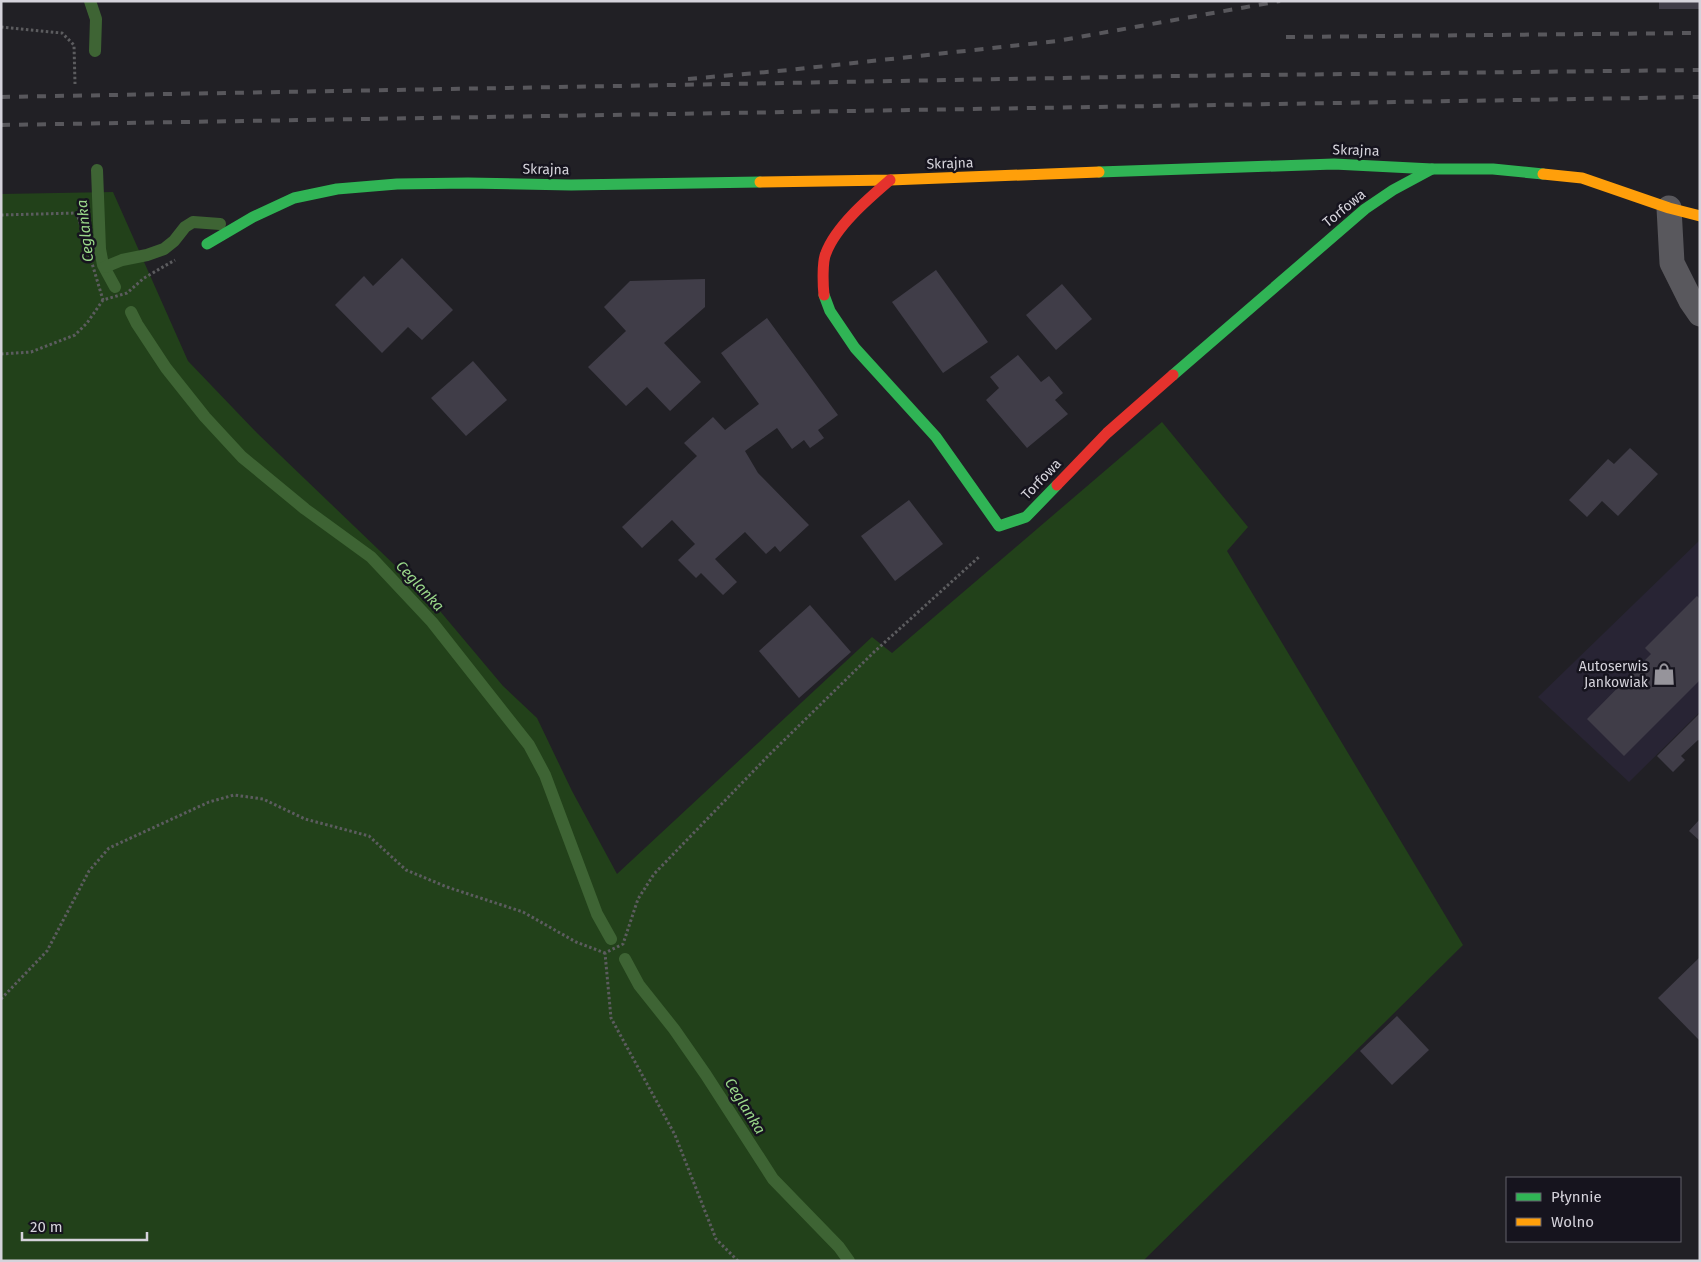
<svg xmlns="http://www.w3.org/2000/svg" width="1701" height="1262" font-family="'Fira Sans',sans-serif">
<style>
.built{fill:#282434}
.green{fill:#22411a}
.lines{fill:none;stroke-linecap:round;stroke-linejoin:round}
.stream{stroke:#3e6434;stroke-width:12}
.building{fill:#403d48}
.path{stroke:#5c5c5f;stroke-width:3;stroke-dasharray:2.5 2.5;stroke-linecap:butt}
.lane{stroke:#59585d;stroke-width:25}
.fast{stroke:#30b455;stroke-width:11}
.slow{stroke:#ff9f0a;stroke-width:11}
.jam{stroke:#e5322d;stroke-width:11}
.rail{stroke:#58575c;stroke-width:4;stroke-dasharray:9 9;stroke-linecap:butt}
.labels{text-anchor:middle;stroke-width:5;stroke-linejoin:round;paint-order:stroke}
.street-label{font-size:14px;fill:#d5d3db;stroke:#16141e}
.poi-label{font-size:14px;fill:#d5d3db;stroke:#16141e;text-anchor:end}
.water-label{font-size:15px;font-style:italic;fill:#99d789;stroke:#16141e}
</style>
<rect width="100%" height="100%" fill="#212025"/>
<path class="built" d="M1700,540v172l-71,70 -91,-85z"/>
<path class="green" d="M113,192l75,169 69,72 172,165 74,88 34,32 35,73 45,83 255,-237 20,16 270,-231 86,105 -21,24 236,394 -320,316h-1142v-1067z"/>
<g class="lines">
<g class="stream">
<path d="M90,1l6,18 -1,32"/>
<path d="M97,170l3,79 3,16 12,22"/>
<path d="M105,267l17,-7 25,-5 17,-6 10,-8 11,-14 8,-5 27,2"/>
<path d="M131,312l6,12 29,44 39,49 37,40 63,52 66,48 61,65 97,123 16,30 52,139 14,25"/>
<path d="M625,959l14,26 35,44 32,46 67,104 66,68 10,14"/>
</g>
</g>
<g class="building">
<rect x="1659" y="1" width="41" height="8"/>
<path d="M402,258l51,52 -31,30 -14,-13 -26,26 -47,-48 29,-29 9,10z"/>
<path d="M936,270l52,72 -45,31 -51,-71z"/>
<path d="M705,279v28l-41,36 37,39 -31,29 -23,-24 -21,19 -38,-39 38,-36 -22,-24 26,-26z"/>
<path d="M1062,284l30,35 -36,31 -30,-35z"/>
<path d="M767,318l71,97 -20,15 6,8 -14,10 -6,-8 -12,9 -15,-21 -32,23 13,22 51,52 -29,27 -5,-6 -9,8 -21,-22 -30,27 22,23 -14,13 -22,-22 -5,5 -18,-18 17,-16 -23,-24 -30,28 -20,-21 75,-71 -13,-13 29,-26 12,13 34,-26 -38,-51z"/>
<path d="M1018,355l23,27 8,-6 14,17 -8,7 13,14 -41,34 -41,-48 13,-12 -9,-11z"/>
<path d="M473,361l34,39 -41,36 -35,-38z"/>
<path d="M1630,448l28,26 -40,42 -16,-15 -15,16 -18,-17 39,-41 6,5z"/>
<path d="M909,500l34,44 -48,37 -34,-45z"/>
<path d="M1697,596l3,3v81l-76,76 -37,-37 64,-65 -6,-6z"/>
<path d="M810,605l41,47 -52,46 -40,-47z"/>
<path d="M1700,713v28l-2,-1 -17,16 4,4 -12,12 -16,-16z"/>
<path d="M1700,819v22l-11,-10z"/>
<path d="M1700,957v84l-42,-43z"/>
<path d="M1397,1016l32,34 -37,35 -32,-34z"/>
</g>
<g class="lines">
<g class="path">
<path d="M1,27l61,6 12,12 1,39"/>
<path d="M1,215l76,-2 26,87"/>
<path d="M1,354l30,-2 44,-17 12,-12 16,-23 24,-7 17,-15 31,-18"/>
<path d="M1,999l46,-48 42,-80 20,-23 100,-46 25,-7 29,4 42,20 64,17 37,34 41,17 76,25 53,30 29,11"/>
<path d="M738,1261l-22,-22 -41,-104 -64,-117 -6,-65 18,-9 15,-45 16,-25 115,-119 105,-103 106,-96"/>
</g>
<path class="lane" d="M1669,208l3,55 19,38 9,13"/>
<g class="fast">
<path d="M1099,172l235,-8 98,5h61l50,5"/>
<path d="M207,244l46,-27 41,-19 43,-9 60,-5 71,-1 103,2 189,-3"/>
<path d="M824,295l6,16 25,37 81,89 63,89 27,-9 31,-32"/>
<path d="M1173,375l192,-166 28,-19 39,-21"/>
</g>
<g class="slow">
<path d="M1543,174l39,4 87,30 31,8"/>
<path d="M760,182l130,-2 209,-8"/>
</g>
<g class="jam">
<path d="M824,295c-1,-9 -2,-34 2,-42 10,-27 43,-55 64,-73"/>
<path d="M1057,485l50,-52 66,-58"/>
</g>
<g class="rail">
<path d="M1286,37l408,-4"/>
<path d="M688,79l101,-9 268,-29 223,-40"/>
<path d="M1,97l1173,-21 526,-6"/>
<path d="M1,125l1699,-28"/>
</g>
</g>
<defs>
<symbol id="shop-bare" viewBox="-9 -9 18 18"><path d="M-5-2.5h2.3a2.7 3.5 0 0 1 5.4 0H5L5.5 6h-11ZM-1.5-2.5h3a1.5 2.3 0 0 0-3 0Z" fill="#96949b" stroke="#16141e" stroke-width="2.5" paint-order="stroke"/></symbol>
</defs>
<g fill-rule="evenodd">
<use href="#shop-bare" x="1648" y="658" width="32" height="32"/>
</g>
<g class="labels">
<g class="street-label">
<text transform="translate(1356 150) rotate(2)" y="5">Skrajna</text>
<text transform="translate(950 163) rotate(-2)" y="5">Skrajna</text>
<text transform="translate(546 169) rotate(1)" y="5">Skrajna</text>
<text transform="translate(1344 208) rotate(-39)" y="5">Torfowa</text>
<text transform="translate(1041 479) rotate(-46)" y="5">Torfowa</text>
</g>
<g class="poi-label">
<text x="1648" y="671">Autoserwis<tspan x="1648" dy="16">Jankowiak</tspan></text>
</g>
<g class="water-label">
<text transform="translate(85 231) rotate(-96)" y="5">Ceglanka</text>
<text transform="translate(420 586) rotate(47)" y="5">Ceglanka</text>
<text transform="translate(745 1106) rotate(58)" y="5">Ceglanka</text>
</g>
</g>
<rect width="1701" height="1262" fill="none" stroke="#d5d3db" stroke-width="5"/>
<rect x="1506" y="1177" width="175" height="65" fill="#16141e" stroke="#62606a"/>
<rect x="1516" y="1193" width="25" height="8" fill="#30b455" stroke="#62606a"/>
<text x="1551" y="1202" font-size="15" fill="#d5d3db">Płynnie</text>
<rect x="1516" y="1218" width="25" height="8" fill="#ff9f0a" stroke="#62606a"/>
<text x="1551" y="1227" font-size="15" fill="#d5d3db">Wolno</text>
<path d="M22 1232v8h125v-8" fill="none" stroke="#d5d3db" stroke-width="2.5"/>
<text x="30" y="1232" font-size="15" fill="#d5d3db" stroke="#16141e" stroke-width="4" paint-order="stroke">20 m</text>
</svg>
